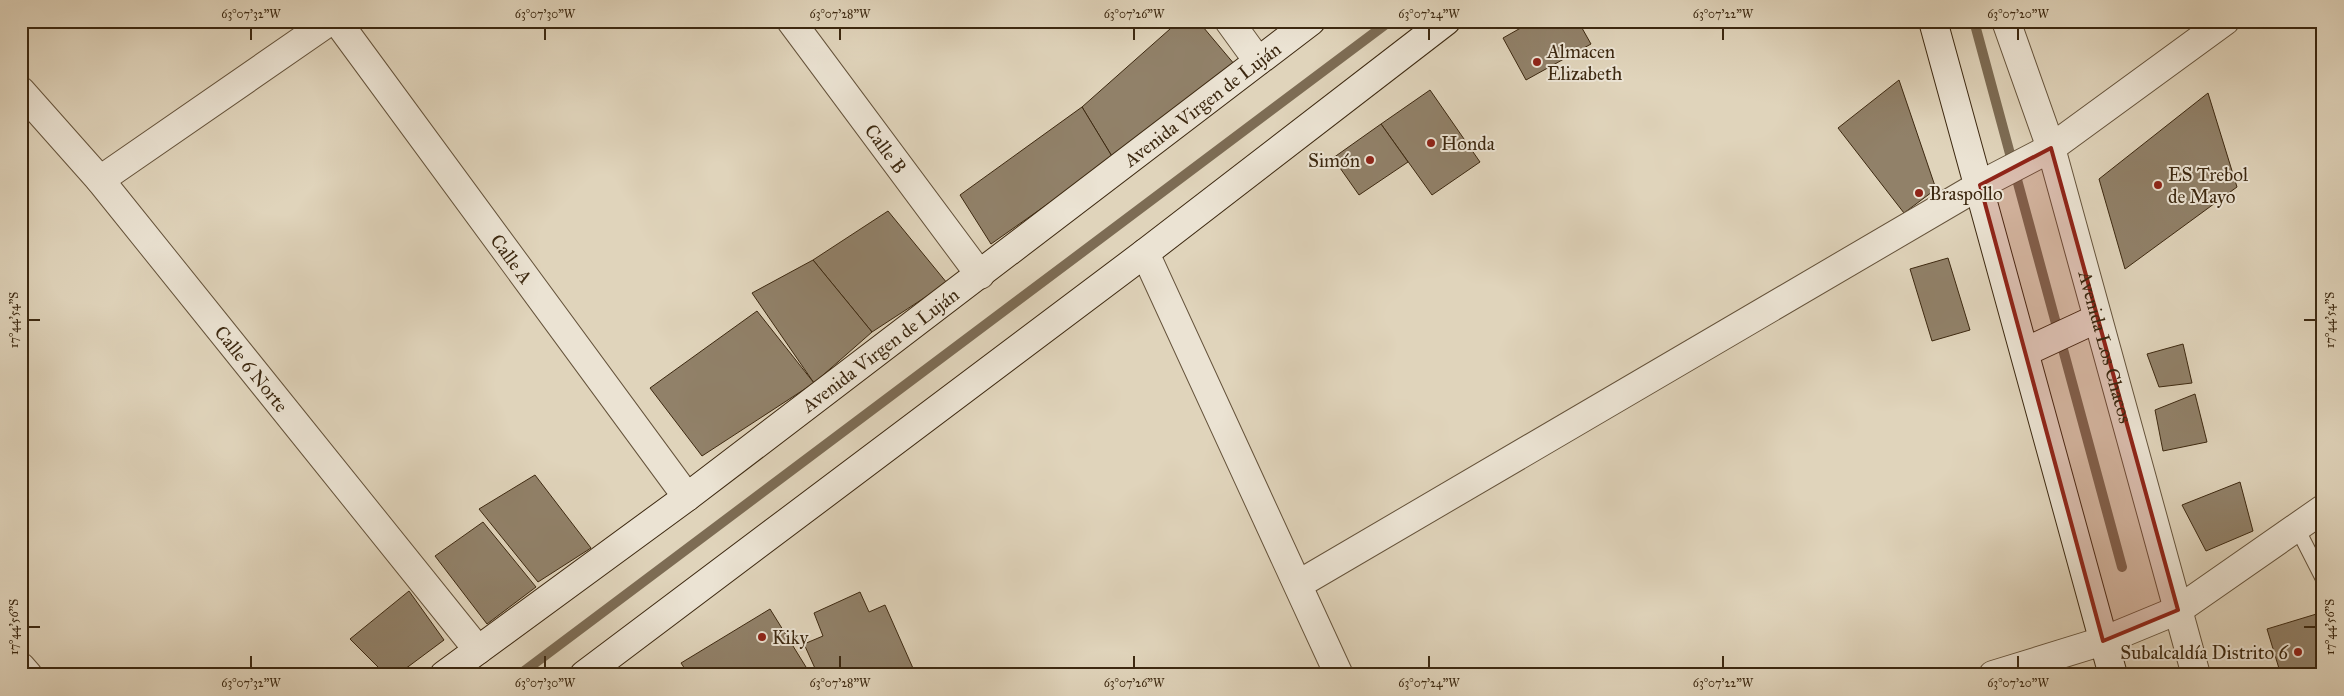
<svg xmlns="http://www.w3.org/2000/svg" width="2344" height="696" font-family="'IM FELL Great Primer',serif">
<style>
.lines{fill:none;stroke-linecap:round;stroke-linejoin:round}
.stream{stroke:#7d6c54;stroke-width:10}
.building{fill:#918169;stroke:#3c2810}
.lane-casing{stroke:#65533b;stroke-width:16}
.street-casing{stroke:#65533b;stroke-width:30}
.secondary-casing{stroke:#3c2810;stroke-width:30}
.lane{stroke:#ebe3d3;stroke-width:14}
.street{stroke:#ebe3d3;stroke-width:28}
.secondary{stroke:#ebe3d3;stroke-width:28}
.marked{fill:#8f2418;fill-opacity:0.2;stroke:#8f2418;stroke-width:4;stroke-linejoin:round}
.ticks{fill:none;stroke:#3c2810;stroke-width:2}
.poi-dot{fill:#8f2418;stroke:#ebe3d3;stroke-width:2}
.labels{text-anchor:middle;stroke-width:4;stroke-linejoin:round;paint-order:stroke}
.poi-label{font-size:19px;fill:#3c2810;stroke:#ebe3d3;text-anchor:start}
.street-label{font-size:19px;fill:#3c2810;stroke:#ebe3d3}
.neatline{fill:none;stroke:#3c2810;stroke-width:2}
.ticks-label{font-size:12px;text-anchor:middle;fill:#3c2810}
</style>
<rect width="100%" height="100%" fill="#e0d4bb"/>
<filter id="stains"><feTurbulence type="fractalNoise" baseFrequency=".004" numOctaves="4"/><feColorMatrix values="0 0 0 0 .2 0 0 0 0 .09 0 0 0 0 .02 0 0 0 .5 -.17"/></filter>
<radialGradient id="worn" r=".72"><stop offset=".6" stop-color="#630" stop-opacity="0"/><stop offset="1" stop-color="#630" stop-opacity=".3"/></radialGradient>
<g class="lines">
<g class="stream">
<path d="M1974,21l148,546"/>
<path d="M519,675l871,-654"/>
</g>
</g>
<g class="building">
<path d="M1179,21h19l37,44 -122,93 -31,-51z"/>
<path d="M1533,21h45l13,23 -65,36 -23,-42z"/>
<path d="M1899,80l37,109 -32,24 -66,-85z"/>
<path d="M1430,90l50,72 -48,33 -51,-71z"/>
<path d="M2208,93l29,94 -112,82 -26,-90z"/>
<path d="M1082,107l31,51 -122,86 -31,-49z"/>
<path d="M1381,124l27,38 -49,33 -26,-37z"/>
<path d="M888,211l59,72 -75,49 -59,-72z"/>
<path d="M1948,258l22,72 -38,11 -22,-72z"/>
<path d="M813,260l59,72 -58,51 -62,-90z"/>
<path d="M757,311l57,72 -112,73 -52,-68z"/>
<path d="M2183,344l9,39 -33,4 -12,-33z"/>
<path d="M2195,394l12,48 -44,9 -8,-41z"/>
<path d="M535,475l56,73 -53,34 -59,-73z"/>
<path d="M2240,482l13,49 -47,20 -24,-46z"/>
<path d="M483,522l53,65 -49,37 -52,-68z"/>
<path d="M409,591l35,49 -47,35h-11l-36,-36z"/>
<path d="M860,592l9,20 16,-7 31,70h-98l-14,-31 19,-8 -9,-23z"/>
<path d="M770,609l36,58 -13,8h-104l-8,-12z"/>
<path d="M2323,612v63h-42l-14,-46z"/>
</g>
<g class="lines">
<defs>
<path id="lane" d="M2297,528l26,51"/>
<g id="street">
<path id="s1" d="M337,21l350,476"/>
<path id="s2" d="M791,21l189,254"/>
<path d="M1229,21l29,40"/>
<path id="s3" d="M2006,21l45,127 145,527"/>
<path id="s4" d="M21,91l79,89 378,470"/>
<path d="M100,180l230,-159"/>
<path d="M1145,253l194,422"/>
<path d="M1299,584l681,-399 71,-37 174,-127"/>
<path d="M21,667l7,8"/>
<path d="M1993,675l110,-34 75,-31 145,-101"/>
</g>
<g id="secondary">
<path d="M1933,21l180,654"/>
<path d="M2025,352l71,-33"/>
<path id="s5" d="M444,675l243,-178 624,-476"/>
<path d="M584,675l561,-422 301,-232"/>
</g>
</defs>
<use href="#lane" class="lane-casing"/>
<use href="#street" class="street-casing"/>
<use href="#secondary" class="secondary-casing"/>
<use href="#lane" class="lane"/>
<use href="#street" class="street"/>
<use href="#secondary" class="secondary"/>
</g>
<path class="marked" d="M2051,148l127,462 -75,31 -123,-456z"/>
<path class="ticks" d="M251,28v12M545,28v12M840,28v12M1134,28v12M1429,28v12M1723,28v12M2018,28v12M28,320h12M2304,320h12M28,627h12M2304,627h12M251,656v12M545,656v12M840,656v12M1134,656v12M1429,656v12M1723,656v12M2018,656v12"/>
<g class="poi-dot">
<circle cx="1537" cy="62" r="5"/>
<circle cx="1431" cy="143" r="5"/>
<circle cx="1370" cy="160" r="5"/>
<circle cx="2158" cy="185" r="5"/>
<circle cx="1919" cy="193" r="5"/>
<circle cx="762" cy="637" r="5"/>
<circle cx="2298" cy="652" r="5"/>
</g>
<g class="labels">
<g class="poi-label">
<text x="1547" y="58">Almacen<tspan x="1547" dy="22">Elizabeth</tspan></text>
<text x="1441" y="150">Honda</text>
<text x="1360" y="167" text-anchor="end">Simón</text>
<text x="2168" y="181">ES Trebol<tspan x="2168" dy="22">de Mayo</tspan></text>
<text x="1929" y="200">Braspollo</text>
<text x="772" y="644">Kiky</text>
<text x="2288" y="659" text-anchor="end">Subalcaldía Distrito 6</text>
</g>
<g class="street-label">
<text dy="7" stroke="none"><textPath href="#s5" startOffset="949">Avenida Virgen de Luján</textPath></text>
<text dy="7" stroke="none"><textPath href="#s2" startOffset="159">Calle B</textPath></text>
<text dy="7" stroke="none"><textPath href="#s1" startOffset="295">Calle A</textPath></text>
<text dy="7" stroke="none"><textPath href="#s3" startOffset="341">Avenida Los Chacos</textPath></text>
<text dy="7" stroke="none"><textPath href="#s5" startOffset="544">Avenida Virgen de Luján</textPath></text>
<text dy="7" stroke="none"><textPath href="#s4" startOffset="361">Calle 6 Norte</textPath></text>
</g>
</g>
<rect width="2344" height="696" fill="none" stroke="#e0d4bb" stroke-width="55"/>
<rect x="28" y="28" width="2288" height="640" class="neatline"/>
<g class="ticks-label">
<text x="251" y="18">63°07'32"W</text>
<text x="545" y="18">63°07'30"W</text>
<text x="840" y="18">63°07'28"W</text>
<text x="1134" y="18">63°07'26"W</text>
<text x="1429" y="18">63°07'24"W</text>
<text x="1723" y="18">63°07'22"W</text>
<text x="2018" y="18">63°07'20"W</text>
<text transform="translate(14 320) rotate(-90)" y="4">17°44'54"S</text>
<text transform="translate(2330 320) rotate(-90)" y="4">17°44'54"S</text>
<text transform="translate(14 627) rotate(-90)" y="4">17°44'56"S</text>
<text transform="translate(2330 627) rotate(-90)" y="4">17°44'56"S</text>
<text x="251" y="687">63°07'32"W</text>
<text x="545" y="687">63°07'30"W</text>
<text x="840" y="687">63°07'28"W</text>
<text x="1134" y="687">63°07'26"W</text>
<text x="1429" y="687">63°07'24"W</text>
<text x="1723" y="687">63°07'22"W</text>
<text x="2018" y="687">63°07'20"W</text>
</g>
<rect width="100%" height="100%" filter="url(#stains)"/>
<rect width="100%" height="100%" fill="url(#worn)"/>
</svg>
